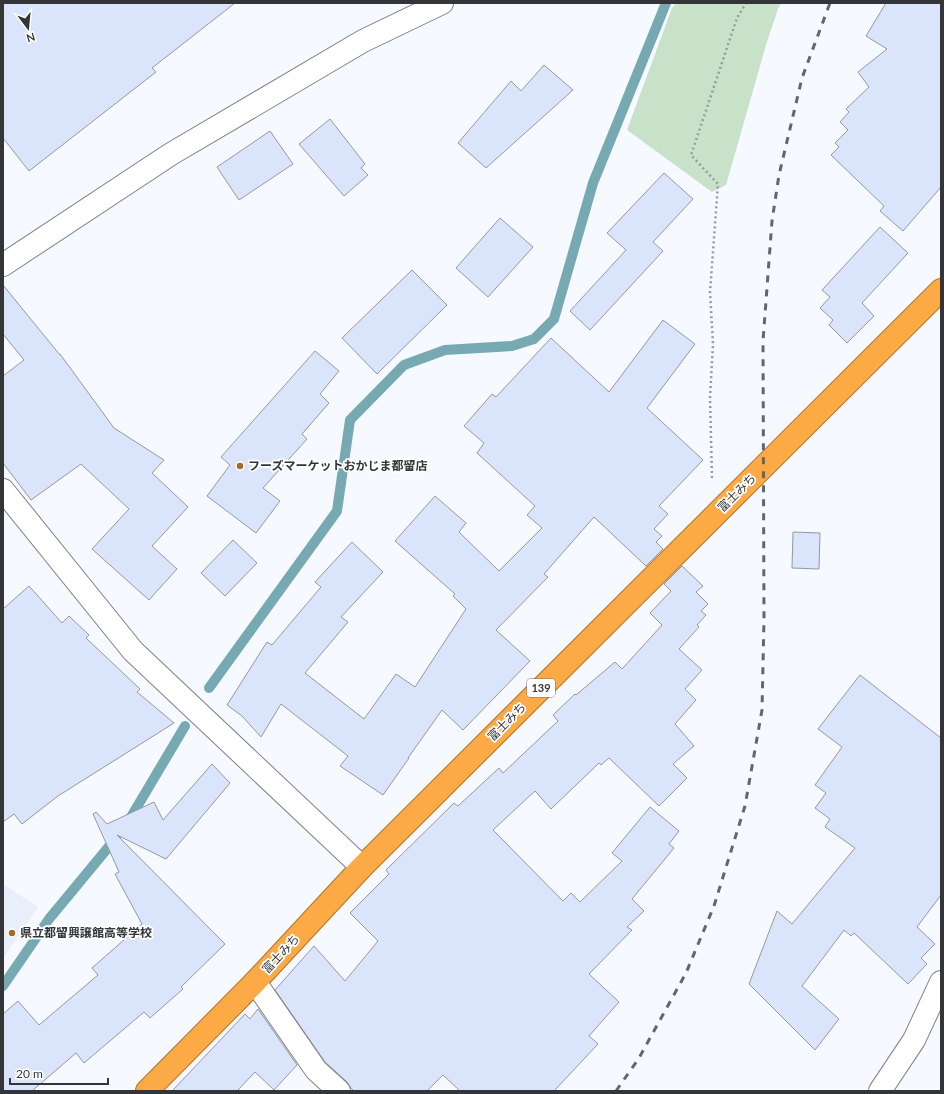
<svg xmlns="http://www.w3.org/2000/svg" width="944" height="1094" font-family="Lato,'Noto Sans JP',sans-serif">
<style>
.built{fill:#e9eefb}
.green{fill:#c8e2ca}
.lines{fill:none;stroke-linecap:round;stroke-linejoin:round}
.stream{stroke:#77a9b3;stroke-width:10}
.building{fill:#dae4fb;stroke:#96989e}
.minor-casing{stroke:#7f8187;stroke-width:24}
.tertiary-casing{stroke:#7f8187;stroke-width:24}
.trunk-casing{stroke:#b57323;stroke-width:24}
.path{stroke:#97999d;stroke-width:2.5;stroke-dasharray:2 3;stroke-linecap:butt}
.minor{stroke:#fff;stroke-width:22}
.tertiary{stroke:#fff;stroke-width:22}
.trunk{stroke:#fcaa46;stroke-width:22}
.rail{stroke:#65666a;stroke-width:3;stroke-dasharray:7 7;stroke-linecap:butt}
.poi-dot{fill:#a46d28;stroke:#fff;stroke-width:1.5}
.labels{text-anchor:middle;stroke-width:3.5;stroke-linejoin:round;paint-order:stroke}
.shield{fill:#fff;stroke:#717274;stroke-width:1}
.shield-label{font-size:11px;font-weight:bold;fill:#343538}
.poi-label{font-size:12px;font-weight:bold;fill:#343538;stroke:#fff;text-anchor:start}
.street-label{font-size:12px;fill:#343538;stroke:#fff}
</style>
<rect width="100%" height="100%" fill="#f6f9ff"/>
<path class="built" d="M3,884l35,23 -35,51z"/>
<path class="green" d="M676,3h105l-3,6 -12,36 -40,140 -14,7 -85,-62 45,-122z"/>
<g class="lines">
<g class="stream">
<path d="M209,688l128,-177 13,-91 54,-55 41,-15 67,-4 22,-7 20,-20 39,-136 73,-180"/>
<path d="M128,822l57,-96"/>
<path d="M3,986l46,-67 67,-81"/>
</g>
</g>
<g class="building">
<path d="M3,3h232l-83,65 4,4 -127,99 -26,-33z"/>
<path d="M886,3h55v184l-38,44 -23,-20 4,-5 -53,-51 8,-8 -4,-4 13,-13 -8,-8 9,-10 -3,-3 23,-22 -11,-15 29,-23 -21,-13z"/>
<path d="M544,65l29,25 -87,78 -28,-25 53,-62 10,10z"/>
<path d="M330,119l35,45 -4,4 7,7 -24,21 -45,-52z"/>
<path d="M270,131l23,33 -54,36 -22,-33z"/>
<path d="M664,173l29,26 -40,43 10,9 -73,79 -20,-19 56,-61 -19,-17z"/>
<path d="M500,218l33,29 -45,50 -32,-29z"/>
<path d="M880,227l28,26 -46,50 12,13 -27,27 -18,-18 4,-5 -13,-12 10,-11 -8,-7z"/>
<path d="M412,270l35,35 -70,69 -35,-36z"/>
<path d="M3,285l57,70v-1l54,74 50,32 -12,13 36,34 -36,39 25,23 -28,31 -57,-51 37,-40 -48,-45 -50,36 -28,-37v-87l21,-16 -21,-26z"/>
<path d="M663,320l32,24 -48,64 56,52 -44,46 9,8 -14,15 8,7 -6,6 7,7 -17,17 -52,-49 -50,57 4,3 -52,53 34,31 -67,69 -21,-20 -34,48h1l-26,37 -43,-29 8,-10 -67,-52 -20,33 -19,-21 -15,-11 40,-63 5,3 49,-58 -6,-5 37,-40 31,30 -42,45 7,5 -43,51 59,46 32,-45 19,13 51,-78 -13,-13 2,-2 -60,-53 40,-45 31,27 -7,9 40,39 43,-43 -15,-13 8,-9 -58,-53 7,-10 -20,-17 28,-32 4,3 55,-59 58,54z"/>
<path d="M315,351l24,20 -19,23 9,9 -27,31 5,5 -44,49 17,13 -24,32 -49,-37 23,-31 -9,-8z"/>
<path d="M793,532l27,1 -1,36 -27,-1z"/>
<path d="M233,540l24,23 -32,33 -24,-23z"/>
<path d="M682,566l21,20 -7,6 12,12 -7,7 5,4 -9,10 2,2 -20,22 23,21 -17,19 11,11 -21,24 19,22 -21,18 14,14 -28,28 -50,-48 -8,7 -2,-2 -48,46 -16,-18 -42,39 70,71 8,-8 9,9 42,-41 -10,-8 38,-46 29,24 -10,13 5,4 -42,51 12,12 -17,16 5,3 -43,44 30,28 -30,34 9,8 -44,47h-94l-17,-16 -16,16h-73l-3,-3 -4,-6 -22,-20 -50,-72 39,-44 31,35 33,-40 -28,-28 39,-39 -3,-4 68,-67 4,3 41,-38 4,5 55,-52 -5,-6 22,-21 1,1 39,-33 7,7 40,-44 -12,-12 21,-22 -7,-7z"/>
<path d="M29,586l33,37 7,-7 20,19 -3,3 54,51 -3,3 37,31 -116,73 -36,28 -8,-10 -11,8v-213z"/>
<path d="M860,675l81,63v157l-24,32 18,17 -14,14 6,6 -19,20 -54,-51 -3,3 -7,-6 -42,56 37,33 -24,31 -66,-66 28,-73 15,13 63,-76 -30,-21 5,-8 -15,-11 11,-15 -11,-8 27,-38 -24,-18z"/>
<path d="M212,764l18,19 -64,76 -49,-24 108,109 -44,43 2,2 -33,29 -6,-6 -60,51 -8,-10 -44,38h-29v-77l15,-13 21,24 59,-50 -6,-7 50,-44 -27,-50 4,-2 -26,-58 3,-2 11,12 47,-22 9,18z"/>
<path d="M258,1009l39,56 -23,25 -19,-18 -18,19h-65l73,-77 5,5z"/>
</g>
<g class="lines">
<defs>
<g id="minor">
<path d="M3,265l168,-111 192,-113 79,-38"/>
<path d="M255,982l61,88 23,21"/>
<path d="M880,1091l34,-51 27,-58"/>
</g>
<path id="tertiary" d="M3,490l130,161 229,216"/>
<path id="trunk" d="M147,1091l108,-109 107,-115 579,-577"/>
</defs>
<use href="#minor" class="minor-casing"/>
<use href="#tertiary" class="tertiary-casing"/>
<use href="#trunk" class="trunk-casing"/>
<path class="path" d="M712,478l-2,-80 3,-54 -3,-52 8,-108 -27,-29 46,-137 9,-15"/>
<use href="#minor" class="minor"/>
<use href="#tertiary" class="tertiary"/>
<use href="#trunk" class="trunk"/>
<path class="rail" d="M616,1091l23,-33 47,-85 28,-67 31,-100 17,-96 2,-91 -1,-278 9,-120 7,-46 23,-97 28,-75"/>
</g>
<g class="poi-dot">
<circle cx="240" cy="466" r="4"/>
<circle cx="12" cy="933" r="4"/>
</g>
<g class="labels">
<rect class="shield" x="527" y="679" width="28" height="18" rx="3"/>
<g class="shield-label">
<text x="541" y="692">139</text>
</g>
<g class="poi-label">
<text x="248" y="470">フーズマーケットおかじま都留店</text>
<text x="20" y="937">県立都留興譲館高等学校</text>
</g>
<g class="street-label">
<text transform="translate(737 493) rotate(-45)" y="4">富士みち</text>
<text transform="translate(507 722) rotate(-45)" y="4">富士みち</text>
<text transform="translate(281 954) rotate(-47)" y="4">富士みち</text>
</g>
</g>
<rect width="944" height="1094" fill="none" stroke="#343538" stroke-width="8"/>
<g transform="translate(28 28) rotate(164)" stroke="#ffffff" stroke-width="3" paint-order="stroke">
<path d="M0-3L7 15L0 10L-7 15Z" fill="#343538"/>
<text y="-6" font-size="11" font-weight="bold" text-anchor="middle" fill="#343538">N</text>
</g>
<path d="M10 1078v6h98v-6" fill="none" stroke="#343538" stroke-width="2"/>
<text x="16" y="1078" font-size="12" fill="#343538" stroke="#ffffff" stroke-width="3" paint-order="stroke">20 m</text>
</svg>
